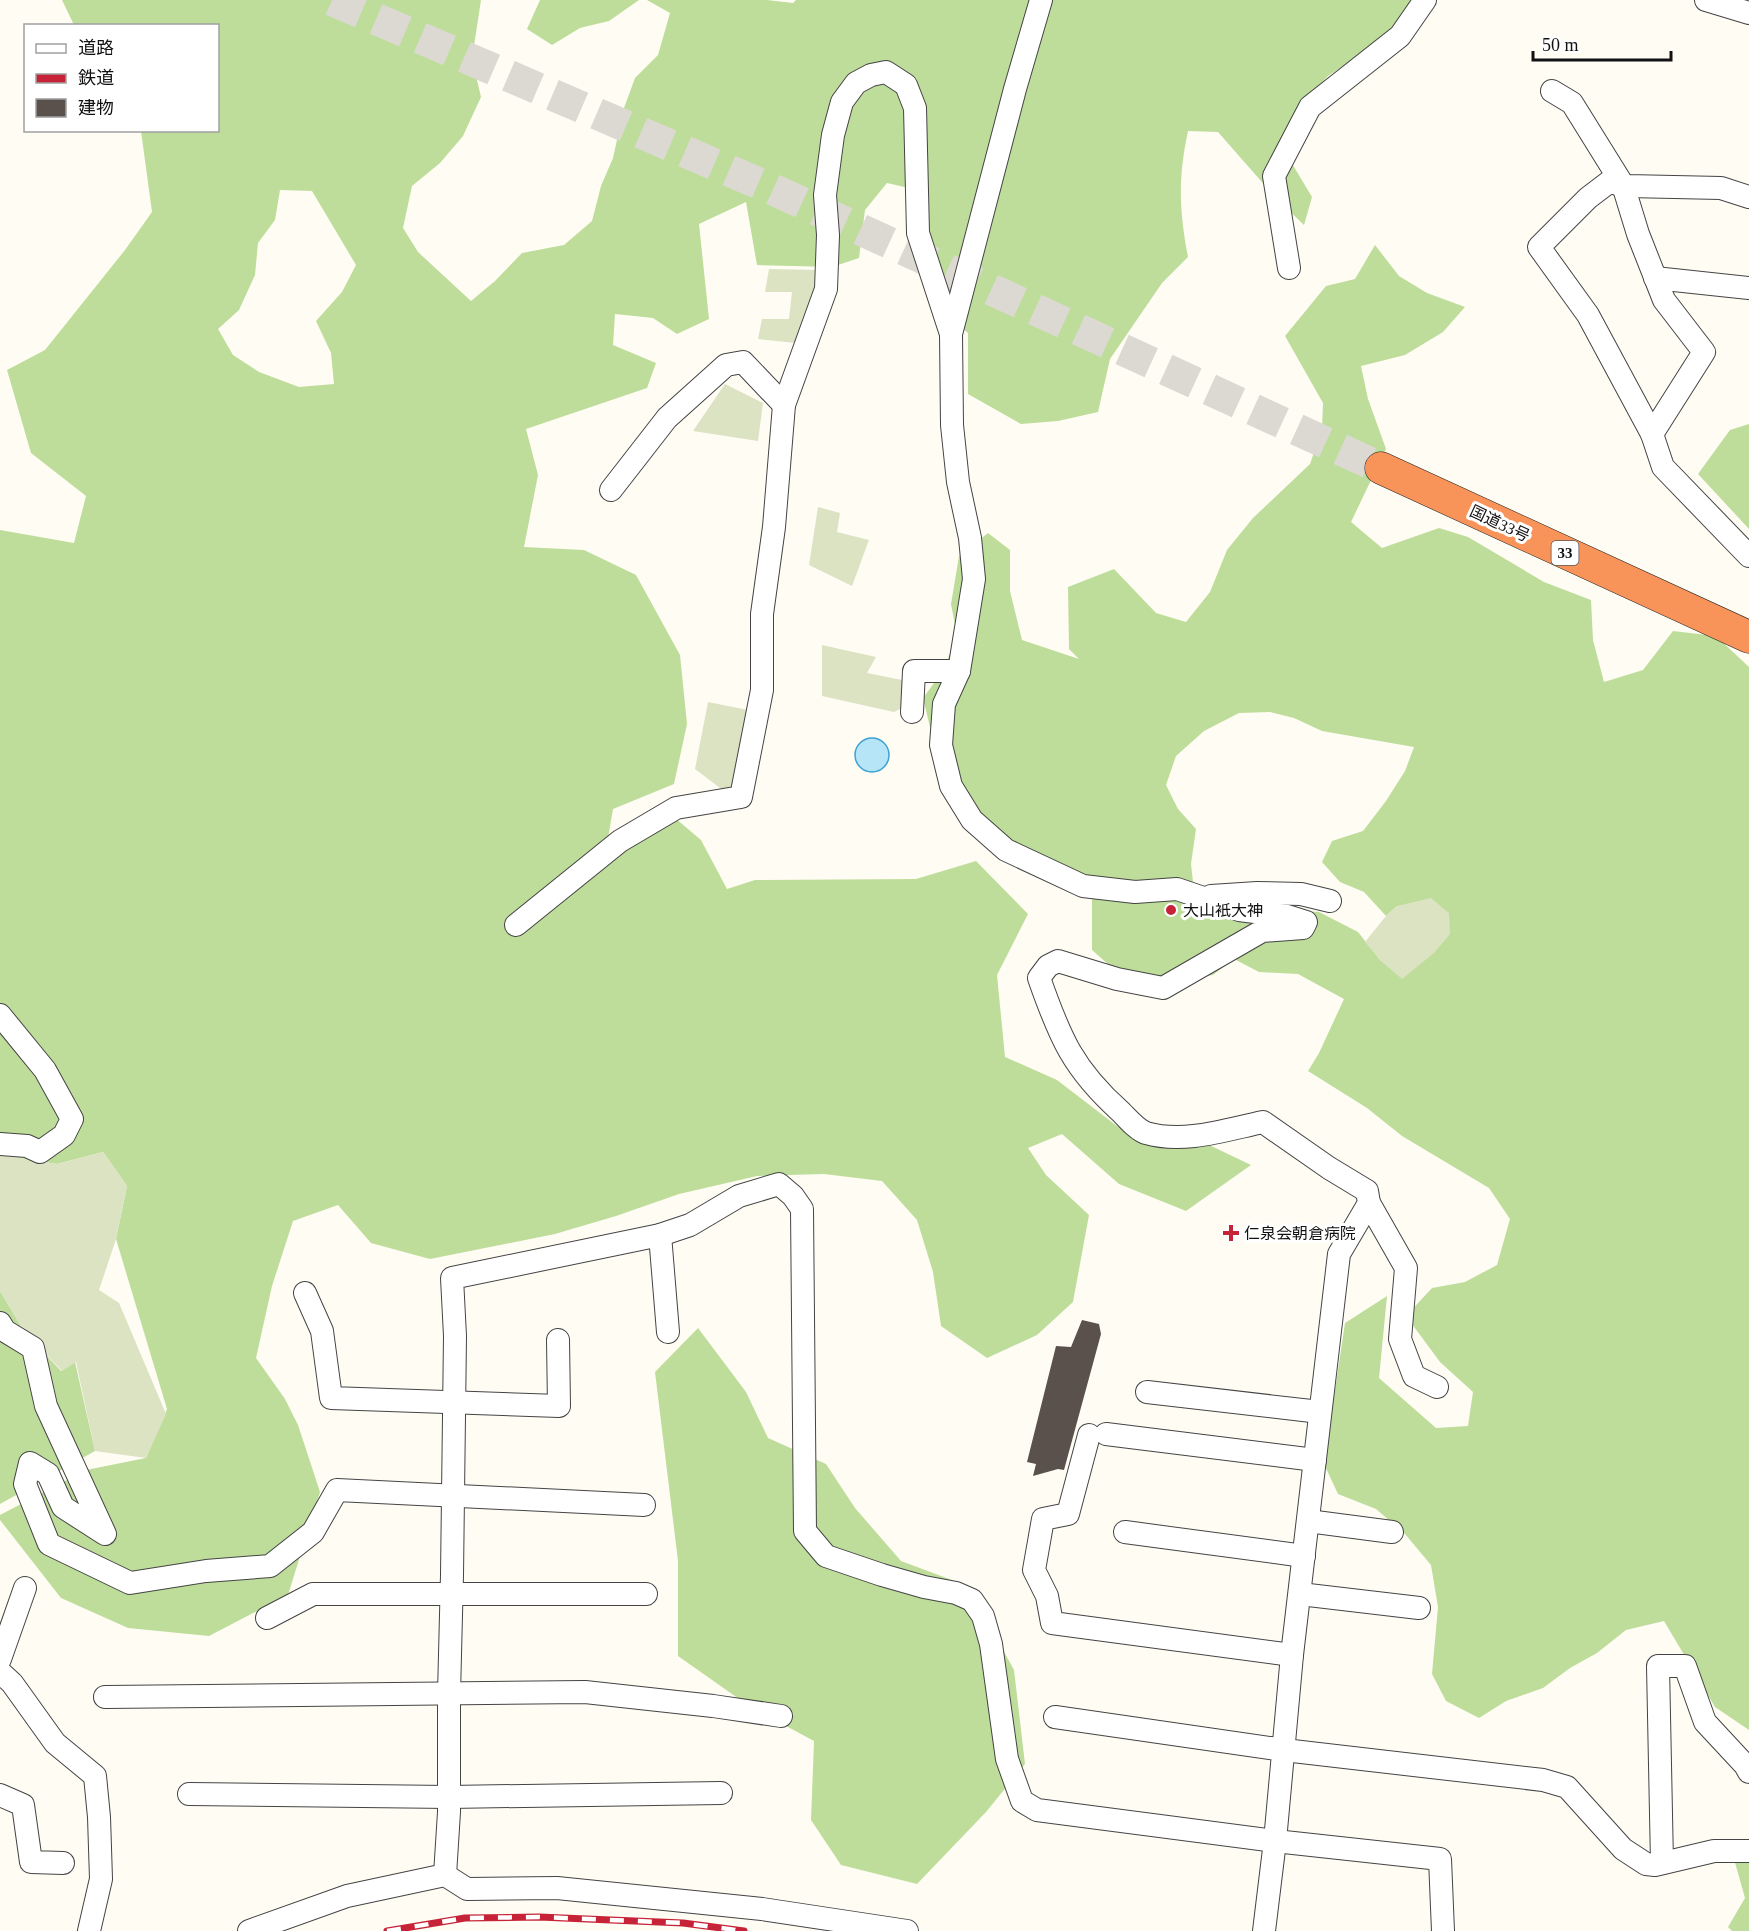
<svg xmlns="http://www.w3.org/2000/svg" width="1749" height="1931" font-family="'Times New Roman','Noto Sans JP',serif">
<style>
.forest{fill:#bedd9a;fill-rule:evenodd}
.cemetery{fill:#dce3c3}
.water{fill:#b7e5f8;stroke:#3ba3d2;stroke-width:1.5}
.building{fill:#5a504c}
.lines{fill:none;stroke-linecap:round;stroke-linejoin:round}
.highway-tunnel{stroke:#dbd9d2;stroke-width:32;stroke-dasharray:32 16;stroke-linecap:butt}
.minor-casing{stroke:#444;stroke-width:24}
.highway-casing{stroke:#222;stroke-width:33}
.minor{stroke:#fff;stroke-width:22}
.highway{stroke:#f89459;stroke-width:32}
.rail-casing{stroke:#c72338;stroke-width:7}
.rail{stroke:#fff;stroke-width:4.5;stroke-dasharray:14;stroke-linecap:butt}
.poi-dot{fill:#c72338;stroke:#fff;stroke-width:2}
.labels{text-anchor:middle;stroke-width:6;stroke-linejoin:round;paint-order:stroke}
.shield{fill:#fff;stroke:#585858;stroke-width:1.5}
.shield-label{font-size:15px;font-weight:bold;fill:#111}
.street-label{font-size:16px;fill:#111;stroke:#fff}
.poi-label{font-size:16px;fill:#111;stroke:#fff;text-anchor:start}
</style>
<rect width="100%" height="100%" fill="#fffcf4"/>
<g class="forest">
<path d="M62,0h419l-9,59 9,38 -18,39 -23,27 -28,23 -9,42 15,24 53,49 24,-20 27,-28 42,-8 28,-24 9,-35 12,-28 11,-50 11,-30 23,-23 12,-42 -23,-13h120l26,3 3,-3h625l-39,40 -54,36 -34,37 -6,44 24,40 -8,28 -28,-27 -58,-66 -30,-1c-10,47 -9,79 0,126l-26,26 -52,76 -12,53 -40,9 -37,3 -53,-30v-61l-31,-25 -20,-118 -30,-7 -22,27 -6,48 -27,9 -75,-2 -11,-63 -47,22 10,95 -32,15 -24,-16 -38,-4 -2,31 43,18 -9,25 -121,41 12,46 -14,72 60,3 52,25 44,80 7,69 -13,60 -61,25 -6,35 68,-26 26,22 26,49 28,-9 161,-1 60,-18 52,53 -31,61 8,82 52,23 60,46 44,18 44,-1 46,22 -65,46 -67,-27 -57,-50 -34,14 18,27 43,40 -16,87 -36,33 -50,23 -46,-32 -8,-54 -16,-52 -35,-39 -58,-7 -67,2 -78,18 -63,22 -61,18 -125,25 -59,-16 -33,-38 -45,16 -21,65 -16,72 29,41 13,26 22,67 -32,103 -79,41 -81,-8 -67,-30 -61,-78v-5l86,-45 60,-12 21,-49 -51,-170 11,-53 -24,-34 -46,12 -57,-9v-625l74,13 12,-47 -55,-43 -24,-83 38,-20 80,-100 27,-38 -11,-81 77,-1v-104l-144,-1zM280,190l32,1 44,74 -14,27 -26,29 15,32 3,31 -35,3 -40,-15 -26,-17 -15,-26 21,-19 16,-35 3,-32 17,-23z"/>
<path d="M540,0h99l-30,21 -29,7 -28,17 -25,-16z"/>
<path d="M1375,245l24,31 28,17 38,14 -22,25 -38,23 -44,11 7,33 18,50 -35,73 31,26 57,-20 29,9 76,45 47,18 2,40 11,42 39,-12 30,-39 43,5 33,31v1063l-34,-23 -51,-86 -38,9 -29,23 -27,15 -27,20 -37,13 -27,17 -33,-17 -14,-27 6,-67 -7,-42 -26,-31 -29,-25 -38,-15 -14,-30 21,-141 42,-27 -8,82 57,50 32,-2 5,-34 -33,-30 -34,-46 26,-28 33,-6 32,-17 13,-46 -21,-31 -87,-52 -35,-28 -59,-37 11,-18 25,-54 -46,-25 -39,-2 -25,-13 -21,16 -49,9 -46,-11 -26,-23v-53l-65,-47 -48,-26 -36,-43 -20,-83 20,-27 14,-36 -6,-31 8,-48 29,-23 22,17v41l12,49 57,19 -10,-10 -1,-62 46,-18 42,44 30,9 24,-30 17,-42 26,-32 57,-54 12,-35 1,-26 -38,-67 41,-50 29,-7zM1270,712l24,6 28,13 92,16 -9,24 -19,30 -23,30 -31,10 -10,21 18,20 24,10 22,24 11,-10 -16,55 -23,-29 -39,-20 -47,-4 -78,-17 -3,-27 5,-35 -18,-20 -12,-24 10,-29 28,-25 35,-18z"/>
<path d="M1749,424v105l-51,-55 32,-44z"/>
<path d="M0,1291l24,40 37,40 14,-9 20,89 -95,53z"/>
<path d="M698,1328l48,64 22,46 58,26 29,44 46,53 67,25 46,84 11,94 -39,48 -69,72 -76,-19 -30,-45 3,-79 -65,-35 -71,-50v-95l-23,-189z"/>
<path d="M1749,1851v80h-17l-4,-4 17,-29 -11,-39z"/>
</g>
<g class="cemetery">
<path d="M769,269l52,1 -16,74 -47,-5 4,-20h27l3,-27h-27z"/>
<path d="M725,384l38,19 -5,38 -65,-10z"/>
<path d="M818,507l22,6 -3,19 32,8 -17,46 -43,-21z"/>
<path d="M822,645l54,12 -9,16 40,8 -3,26 -10,5 -72,-16z"/>
<path d="M708,702l45,9 -16,83h-9l-33,-25z"/>
<path d="M1431,898l18,15 1,21 -16,19 -32,26 -21,-18 -16,-19 21,-26 11,-10z"/>
<path d="M103,1152l24,34 -11,53 -17,51 20,13 47,111 -20,44 -51,-7 -19,-89 -14,9 -38,-40 -24,-40v-136l57,9z"/>
</g>
<circle class="water" cx="872" cy="755" r="17"/>
<path class="building" d="M1082,1320l17,4 2,10 -37,136 -6,-1 -25,7 3,-12 -9,-2 29,-116 15,1z"/>
<g class="lines">
<path class="highway-tunnel" d="M332,0l440,189 609,279"/>
<defs>
<g id="minor">
<path d="M1041,0l-26,89 -64,245 1,91 6,57 12,56 4,41 -15,92 -15,33 -3,41 10,41 21,34 34,30 77,36 52,6 42,-3 62,21 48,6 19,6 -3,6 -41,3 -99,57 -46,-9 -59,-18 -10,5 -9,12c21,60 34,91 82,134 7,7 16,18 25,21 38,11 79,-3 117,-11l66,46 38,23 2,12 -30,51 -47,401 -17,186 -11,90"/>
<path d="M1706,0l43,13"/>
<path d="M1552,91l20,12 51,82 15,49 26,66 40,52 -52,82"/>
<path d="M1749,197l-28,-9 -94,-2 -18,-4 -21,16 -49,49 49,68 64,119 11,33 86,89"/>
<path d="M1289,268l-15,-92 36,-69 90,-71 25,-36"/>
<path d="M1655,278l94,10"/>
<path d="M611,490l56,-72 59,-53 17,-3 41,43"/>
<path d="M912,712l2,-41h45"/>
<path d="M1211,896l46,-3 44,1 29,7"/>
<path d="M516,925l104,-84 56,-33 65,-11 21,-107v-76l12,-87 10,-122 42,-116 2,-54 -3,-40 8,-60 9,-33 14,-19 15,-8 15,-3 20,13 9,23 3,125 33,101"/>
<path d="M0,1015l45,55 27,49 -8,16 -24,17 -13,-6 -27,-2"/>
<path d="M1369,1203l37,65 -6,71 14,37 23,11"/>
<path d="M660,1235l8,97"/>
<path d="M305,1293l17,38 9,67 228,8 -1,-66"/>
<path d="M0,1323l5,8 28,17 13,58 59,128 -42,-27 -15,-33 -18,-11 -5,21 24,60 81,39 76,-12 64,-5 43,-34 24,-42 307,15"/>
<path d="M1147,1392l173,20"/>
<path d="M1106,1434l209,26"/>
<path d="M1089,1435l-21,79 -25,5 -9,51 13,26 5,27 240,32"/>
<path d="M1308,1521l84,11"/>
<path d="M1125,1532l179,24"/>
<path d="M1300,1594l119,14"/>
<path d="M267,1618l46,-24h333"/>
<path d="M0,1659l25,-71"/>
<path d="M0,1672l12,11 43,60 40,33 4,41 2,62 -12,52"/>
<path d="M105,1697l480,-5 128,14 68,10"/>
<path d="M1055,1717l229,33 259,30 24,7 56,62 23,15 9,1 59,-14h35"/>
<path d="M189,1794l260,3 272,-4"/>
<path d="M0,1795l23,10 8,57 32,1"/>
<path d="M1662,1863l-4,-197h27l20,56 40,43 4,7"/>
<path d="M445,1875l4,-63v-118l3,-119 3,-239 -3,-58 208,-43 30,-10 49,-29 40,-12 14,12 9,13 3,322 21,25 56,19 42,12 32,6 16,7 11,16 8,28 16,115 15,42 15,9 238,31 165,18 3,72"/>
<path d="M249,1931l98,-35 98,-21 22,14 90,-1 205,21 145,22"/>
</g>
<path id="highway" d="M1381,468l368,169"/>
</defs>
<use href="#minor" class="minor-casing"/>
<use href="#highway" class="highway-casing"/>
<use href="#minor" class="minor"/>
<use href="#highway" class="highway"/>
<defs>
<path id="rail" d="M387,1931l78,-13 74,-1 144,6 61,8"/>
</defs>
<use href="#rail" class="rail-casing"/>
<use href="#rail" class="rail"/>
</g>
<g class="poi-dot">
<circle cx="1171" cy="910" r="6"/>
<path d="M1228 1224h6v6h6v6h-6v6h-6v-6h-6v-6h6z"/>
</g>
<g class="labels">
<rect class="shield" x="1551.5" y="541" width="27" height="24" rx="4.5"/>
<g class="shield-label">
<text x="1565" y="558">33</text>
</g>
<g class="street-label">
<text transform="translate(1500 523) rotate(25)" y="6">国道33号</text>
</g>
<g class="poi-label">
<text x="1183" y="916">大山衹大神</text>
<text x="1244" y="1239">仁泉会朝倉病院</text>
</g>
</g>
<rect x="24" y="24" width="195" height="108" fill="#ffffff" stroke="#a0a0a0" stroke-width="1.5"/>
<rect x="36" y="44" width="30" height="9" fill="#ffffff" stroke="#a0a0a0" stroke-width="1.5"/>
<text x="78" y="54" font-size="18" fill="#111111">道路</text>
<rect x="36" y="74" width="30" height="9" fill="#c72338" stroke="#a0a0a0" stroke-width="1.5"/>
<text x="78" y="84" font-size="18" fill="#111111">鉄道</text>
<rect x="36" y="99" width="30" height="18" fill="#5a504c" stroke="#a0a0a0" stroke-width="1.5"/>
<text x="78" y="114" font-size="18" fill="#111111">建物</text>
<path d="M1533 51v9h138v-9" fill="none" stroke="#111111" stroke-width="3"/>
<text x="1542" y="51" font-size="18" fill="#111111" stroke="#ffffff" stroke-width="4.5" paint-order="stroke">50 m</text>
</svg>
